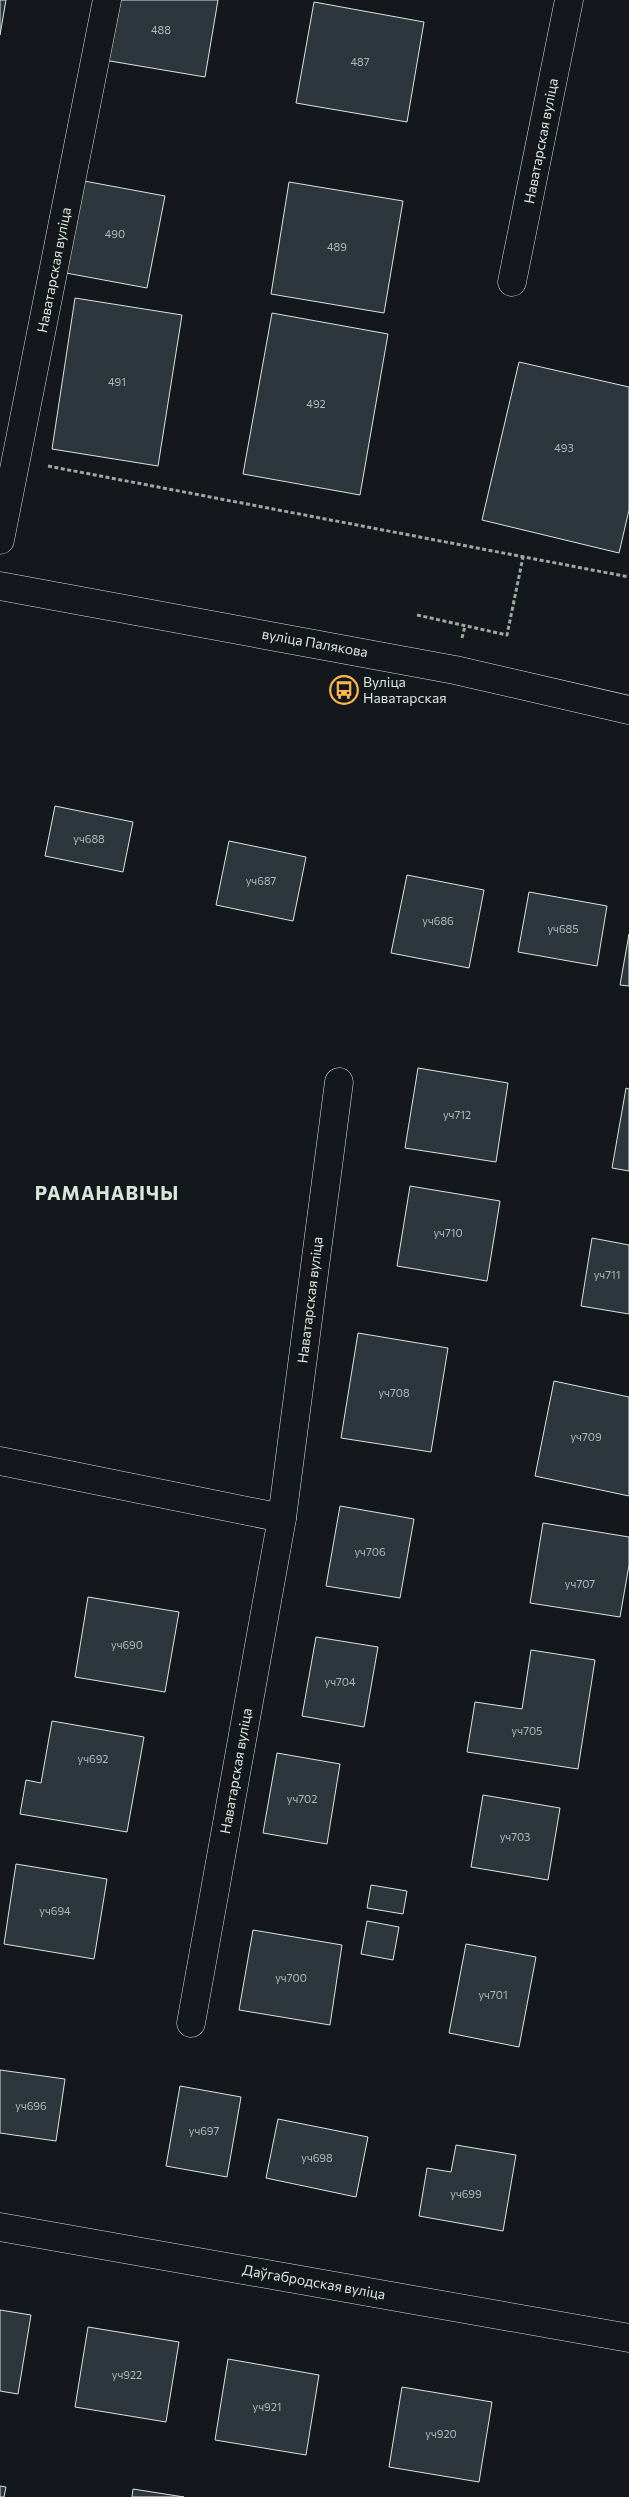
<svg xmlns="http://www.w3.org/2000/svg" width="629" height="2497" font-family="Commissioner,sans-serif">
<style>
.building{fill:#2c363c;stroke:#d8e6dc}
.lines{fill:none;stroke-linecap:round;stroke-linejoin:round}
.minor-casing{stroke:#d8e6dc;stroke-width:29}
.tertiary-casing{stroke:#d8e6dc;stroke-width:29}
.path{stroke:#9da8a2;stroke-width:3;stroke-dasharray:4 2.5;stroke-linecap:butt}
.minor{stroke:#14181c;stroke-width:28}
.tertiary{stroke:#14181c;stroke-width:28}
.labels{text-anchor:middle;stroke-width:4;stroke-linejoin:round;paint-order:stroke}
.number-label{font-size:11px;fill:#adbab4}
.street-label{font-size:14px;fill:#d8e6dc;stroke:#14181c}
.poi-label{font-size:14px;fill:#d8e6dc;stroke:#14181c;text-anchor:start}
.district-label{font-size:19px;font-weight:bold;letter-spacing:1px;fill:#d8e6dc;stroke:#14181c}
</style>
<rect width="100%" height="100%" fill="#14181c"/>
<g class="building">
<path d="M0,0h6l-6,35z"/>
<path d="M114,0h104l-13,77 -101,-17z"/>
<path d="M314,2l110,20 -17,100 -111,-19z"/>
<path d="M84,181l81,15 -18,92 -81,-15z"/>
<path d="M289,182l114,19 -19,112 -113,-19z"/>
<path d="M75,298l107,17 -24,151 -106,-17z"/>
<path d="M272,313l116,21 -28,161 -117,-21z"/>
<path d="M519,362l110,25v123l-10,43 -137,-33z"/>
<path d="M55,806l78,16 -10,50 -78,-16z"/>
<path d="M229,841l77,16 -13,64 -77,-16z"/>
<path d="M407,875l77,15 -15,78 -78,-15z"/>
<path d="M529,892l78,14 -10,60 -79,-14z"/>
<path d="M629,934v52l-9,-1z"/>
<path d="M418,1068l90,15 -12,79 -91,-14z"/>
<path d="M626,1088l3,1v82l-17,-3z"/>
<path d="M410,1186l90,15 -13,80 -90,-15z"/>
<path d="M592,1238l37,7v69l-48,-8z"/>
<path d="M358,1333l90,15 -17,104 -90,-14z"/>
<path d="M554,1381l75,16v99l-94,-20z"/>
<path d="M340,1506l74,13 -14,79 -74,-12z"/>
<path d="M543,1523l86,14v28l-9,52 -90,-14z"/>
<path d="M88,1597l91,15 -14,80 -90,-15z"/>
<path d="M316,1637l62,10 -14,80 -62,-11z"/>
<path d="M531,1650l64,10 -17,109 -111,-17 8,-50 47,7z"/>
<path d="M52,1721l92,16 -17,95 -107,-18 6,-34 15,3z"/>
<path d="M277,1753l63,11 -13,80 -64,-11z"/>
<path d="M483,1795l77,13 -12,72 -77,-13z"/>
<path d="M16,1864l91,15 -13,80 -90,-15z"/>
<path d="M371,1885l36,6 -4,23 -36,-6z"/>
<path d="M367,1921l32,6 -6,33 -32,-6z"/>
<path d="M253,1930l89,15 -12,80 -91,-15z"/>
<path d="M466,1944l70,13 -17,90 -70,-14z"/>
<path d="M0,2070l65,9 -9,62 -56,-8z"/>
<path d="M180,2086l61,11 -14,80 -61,-11z"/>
<path d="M278,2119l90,18 -12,60 -90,-19z"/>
<path d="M456,2145l60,10 -13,76 -84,-15 8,-48 24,4z"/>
<path d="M0,2310l31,5 -13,79 -18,-3z"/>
<path d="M88,2327l91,15 -13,80 -91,-15z"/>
<path d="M228,2359l91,16 -13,80 -91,-15z"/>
<path d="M402,2387l90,15 -13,80 -90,-15z"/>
<path d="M0,2486l6,1 -2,10h-4z"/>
<path d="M133,2489l51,8h-52z"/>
</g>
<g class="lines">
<defs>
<g id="minor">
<path d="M512,282l57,-282"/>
<path d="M0,540l107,-540"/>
<path d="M0,1461l282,57 -91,505"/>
<path d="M282,1518l57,-436"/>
<path d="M0,2227l629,111"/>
</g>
<path id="tertiary" d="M0,586l455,84 174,40"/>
</defs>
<use href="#minor" class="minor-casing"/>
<use href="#tertiary" class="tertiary-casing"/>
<g class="path">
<path d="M48,466l581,111"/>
<path d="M417,615l90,20 16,-78"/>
<path d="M462,638l3,-12"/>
</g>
<use href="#minor" class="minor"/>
<use href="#tertiary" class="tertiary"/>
</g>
<defs>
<symbol id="bus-ring" viewBox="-11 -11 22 22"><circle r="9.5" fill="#14181c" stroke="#ffb74d" stroke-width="1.5"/><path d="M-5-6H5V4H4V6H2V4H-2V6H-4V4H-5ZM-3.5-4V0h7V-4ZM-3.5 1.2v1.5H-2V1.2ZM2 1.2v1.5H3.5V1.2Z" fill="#ffb74d"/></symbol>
</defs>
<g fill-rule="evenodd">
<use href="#bus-ring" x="328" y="674" width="32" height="32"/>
</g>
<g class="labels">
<g class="number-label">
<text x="161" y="34">488</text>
<text x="360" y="66">487</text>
<text x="115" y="238">490</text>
<text x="337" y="251">489</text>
<text x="117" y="386">491</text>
<text x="316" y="408">492</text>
<text x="564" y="452">493</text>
<text x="89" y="843">уч688</text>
<text x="261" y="885">уч687</text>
<text x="438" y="925">уч686</text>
<text x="563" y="933">уч685</text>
<text x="457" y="1119">уч712</text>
<text x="448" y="1237">уч710</text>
<text x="607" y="1279">уч711</text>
<text x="394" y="1397">уч708</text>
<text x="586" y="1441">уч709</text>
<text x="370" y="1556">уч706</text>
<text x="580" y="1588">уч707</text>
<text x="127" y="1649">уч690</text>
<text x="340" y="1686">уч704</text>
<text x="527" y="1735">уч705</text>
<text x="93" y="1763">уч692</text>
<text x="302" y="1803">уч702</text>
<text x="515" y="1841">уч703</text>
<text x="55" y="1915">уч694</text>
<text x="291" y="1982">уч700</text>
<text x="493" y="1999">уч701</text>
<text x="31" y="2110">уч696</text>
<text x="204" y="2135">уч697</text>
<text x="317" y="2162">уч698</text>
<text x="466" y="2198">уч699</text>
<text x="127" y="2379">уч922</text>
<text x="267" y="2411">уч921</text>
<text x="441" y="2438">уч920</text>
</g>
<g class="street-label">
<text transform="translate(541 141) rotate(-79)" y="5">Наватарская вуліца</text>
<text transform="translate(54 270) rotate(-79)" y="5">Наватарская вуліца</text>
<text transform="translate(315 643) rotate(10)" y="5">вуліца Палякова</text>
<text transform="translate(310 1300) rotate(-83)" y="5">Наватарская вуліца</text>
<text transform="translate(236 1771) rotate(-80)" y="5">Наватарская вуліца</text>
<text transform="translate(314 2282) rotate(10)" y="5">Даўгабродская вуліца</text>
</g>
<g class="poi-label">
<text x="363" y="687">Вуліца<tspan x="363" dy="16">Наватарская</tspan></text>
</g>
<g class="district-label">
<text x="107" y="1200">РАМАНАВІЧЫ</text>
</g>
</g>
</svg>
